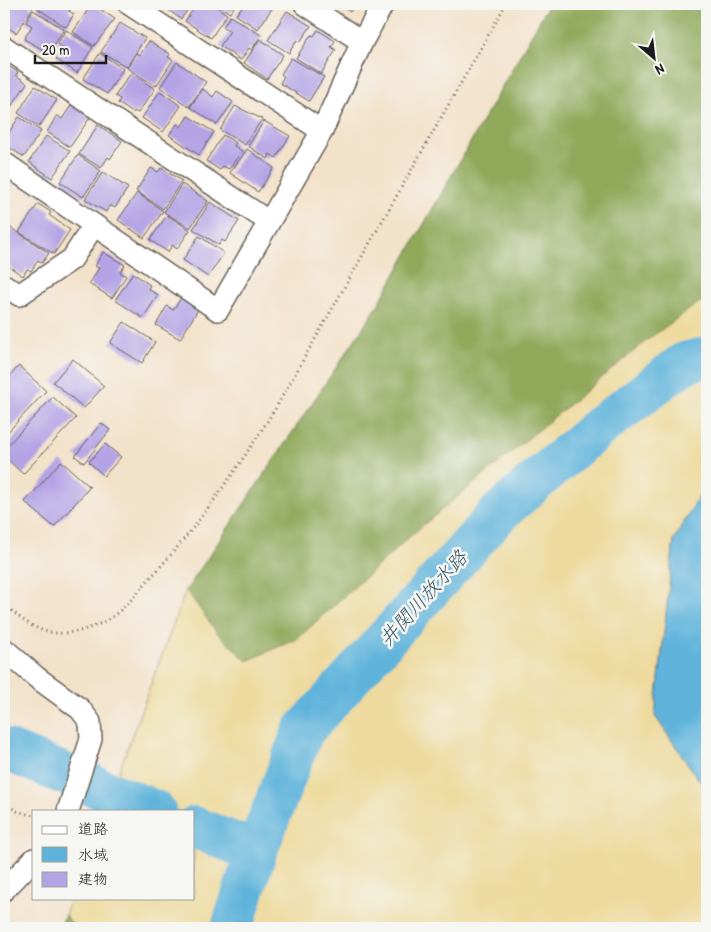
<svg xmlns="http://www.w3.org/2000/svg" width="711" height="932" font-family="'Patrick Hand','Klee One',sans-serif">
<style>
.forest{fill:#8fa85a;stroke:#56623b}
.sand{fill:#eeda9e;stroke:#857b5d}
.water{fill:#5fb3db;stroke:#3e687c}
.lines{fill:none;stroke-linecap:round;stroke-linejoin:round}
.river{stroke:#5fb3db;stroke-width:42}
.building{fill:#b3a3e5}
.street-casing{stroke:#676159;stroke-width:24}
.path{stroke:#676159;stroke-width:3;stroke-dasharray:1 4;stroke-linecap:butt}
.street{stroke:#fff;stroke-width:21}
.labels{text-anchor:middle;stroke-width:5;stroke-linejoin:round;paint-order:stroke}
.water-label{font-size:20px;font-style:italic;fill:#375868;stroke:#f6f6f2}
</style>
<rect width="100%" height="100%" fill="#f6f6f2"/>
<filter id="ink" filterUnits="userSpaceOnUse"><feTurbulence type="fractalNoise" baseFrequency=".02" numOctaves="2"/><feDisplacementMap in="SourceGraphic" scale="10" xChannelSelector="R" yChannelSelector="G"/><feConvolveMatrix kernelMatrix="1 2 1 2 8 2 1 2 1" color-interpolation-filters="sRGB"/></filter>
<filter id="wash" filterUnits="userSpaceOnUse"><feTurbulence type="fractalNoise" baseFrequency=".0096" numOctaves="4" result="noise"/><feDisplacementMap in="SourceGraphic" scale="20" xChannelSelector="R" yChannelSelector="G"/><feGaussianBlur stdDeviation="1.12" result="paint"/><feColorMatrix in="noise" values="0 0 0 0 0 0 0 0 0 0 0 0 0 0 0 0 0 1.4 0 .05"/><feComposite in="paint" operator="in"/></filter>
<g filter="url(#wash)">
<rect width="100%" height="100%" fill="#f3e2ca"/>
<g class="forest">
<path d="M549,4h158v293l-57,41 -235,194 -118,107 -50,22 -30,-28 -31,-43 189,-280z"/>
<path d="M65,915l11,13h-16z"/>
</g>
<path class="sand" d="M707,297v185l-33,58 -19,176 51,74 1,138h-631l-11,-13 6,-17h123v-87h-90l82,-221 31,43 30,28 50,-22 118,-107 235,-194z"/>
<path class="water" d="M707,482v315l-1,-7 -51,-74 19,-176z"/>
<g class="lines">
<g class="river">
<path d="M4,749l151,62"/>
<path d="M194,827l62,25 47,-121 198,-220 97,-83 86,-65 23,-6"/>
<path d="M232,928l24,-76"/>
</g>
</g>
<g id="blocks">
<g class="building">
<path d="M4,4h23l6,4 -17,25 -12,-8z"/>
<path d="M40,4h33l-4,7 5,3 -8,13 -29,-19z"/>
<path d="M92,4l23,15 -21,27 -21,-14z"/>
<path d="M162,4h30l-11,15 -20,-14z"/>
<path d="M197,4h15l15,10 -16,24 -26,-17z"/>
<path d="M216,4h20l-6,9z"/>
<path d="M244,4h27l2,3 -15,22 -22,-14z"/>
<path d="M338,4h18l-6,8z"/>
<path d="M33,10l31,19 -15,24 -25,-14 8,-13 -6,-4z"/>
<path d="M287,11l24,15 -11,16 -3,-2 -8,13 -21,-13z"/>
<path d="M230,16l31,19 -9,15 -3,-2 -8,12 -21,-14 10,-15 -7,-4z"/>
<path d="M120,23l25,15 -18,29 -26,-15z"/>
<path d="M66,30l27,17 -16,26 -21,-14 7,-11 -6,-4z"/>
<path d="M318,30l17,11 -4,6 5,3 -15,24 -25,-16 15,-23 3,1z"/>
<path d="M260,39l23,16 -16,24 -23,-16z"/>
<path d="M149,41l21,13 -2,3 5,3 -17,26 -29,-18 10,-15 3,2z"/>
<path d="M100,53l23,16 -16,25 -24,-15z"/>
<path d="M291,58l33,19 -15,24 -29,-18 4,-7 -3,-2z"/>
<path d="M177,62l29,20 -17,25 -29,-20z"/>
<path d="M5,64l13,8 -2,3 11,8 -16,24 -7,-5z"/>
<path d="M131,73l24,16 -17,24 -4,-2 -1,2 -15,-10 2,-4 -5,-3z"/>
<path d="M35,86l22,14 -18,27 -21,-14z"/>
<path d="M203,89l10,8 4,-6 16,11 -16,23 -27,-18z"/>
<path d="M160,91l21,15 -18,26 -21,-14z"/>
<path d="M72,104l19,12 -21,31 -23,-15 10,-17 5,4z"/>
<path d="M4,105l5,3 -5,9z"/>
<path d="M235,106l27,13 -17,26 -25,-15z"/>
<path d="M188,116l26,16 -15,23 -30,-20 8,-11 4,3z"/>
<path d="M19,117l22,14 -17,26 -20,-13v-4z"/>
<path d="M264,121l26,15 -14,22 -6,-4 -2,5 -20,-13z"/>
<path d="M98,125l24,16 -12,18 -2,-2 -7,11 -22,-14z"/>
<path d="M223,135l13,8 -2,3 8,5 -13,18 -6,-3 -3,4 -14,-9z"/>
<path d="M46,136l24,15 -18,27 -23,-16z"/>
<path d="M247,149l27,19 -16,24 -28,-19z"/>
<path d="M78,155l23,16 -18,26 -23,-15z"/>
<path d="M151,168l7,4 3,-4 21,13 -19,28 -27,-18z"/>
<path d="M103,172l25,16 -13,20 -5,-3 -4,7 -21,-13z"/>
<path d="M182,184l26,17 -18,27 -26,-16z"/>
<path d="M137,193l26,18 -19,27 -26,-18z"/>
<path d="M210,202l29,19 -14,21 -3,-2 -3,5 -26,-16z"/>
<path d="M38,204l13,8 -2,3 21,15 -16,24 -35,-22z"/>
<path d="M167,215l23,15 -13,19 -5,-4 -4,7 -18,-12z"/>
<path d="M11,228l38,25 -7,10 -4,-3 -7,11 -4,-2 -4,7 -19,-13v-10l4,-7 -4,-2v-5z"/>
<path d="M199,236l25,17 -16,24 -25,-17z"/>
<path d="M103,252l22,13 -5,7 6,4 -14,22 -23,-14 10,-16 -4,-2z"/>
<path d="M133,273l17,12 -2,4 10,6 -15,23 -28,-18z"/>
<path d="M181,298l18,10 -19,31 -24,-14 11,-19 6,4z"/>
<path d="M124,322l31,20 -13,21 -32,-20z"/>
<path d="M73,359l31,27 -20,22 -31,-26z"/>
<path d="M19,366l27,25 -42,45v-54z"/>
<path d="M53,397l23,21 -53,56 -19,-18v-7z"/>
<path d="M101,423l9,7 -26,33 -9,-7z"/>
<path d="M105,444l16,13 -17,19 -15,-14z"/>
<path d="M61,461l29,26 -36,40 -29,-25z"/>
</g>
</g>
</g>
<g filter="url(#ink)">
<use href="#blocks" fill-opacity="0" stroke="#676159" stroke-width="1"/>
<g class="lines">
<defs>
<g id="street">
<path d="M129,4l193,127"/>
<path d="M305,4l57,38"/>
<path d="M4,47l264,174"/>
<path d="M4,163l214,147 104,-179 40,-89 21,-38"/>
<path d="M4,285l15,10 53,-36 22,-34"/>
<path d="M4,649l32,28 44,32 10,13 1,17 -23,72"/>
<path d="M4,890l30,-31"/>
</g>
</defs>
<use href="#street" class="street-casing"/>
<g class="path">
<path d="M4,604c15,13 31,28 52,29 17,1 35,-4 51,-13 17,-10 30,-27 43,-42 48,-51 86,-108 124,-167l232,-407"/>
<path d="M4,803l13,8 17,5"/>
</g>
<use href="#street" class="street"/>
</g>
</g>
<g class="labels">
<g class="water-label">
<text transform="translate(423 598) rotate(-48)" y="7">井関川放水路</text>
</g>
</g>
<rect width="711" height="932" fill="none" stroke="#f6f6f2" stroke-width="20"/>
<rect x="32" y="810" width="162" height="90" fill="#f6f6f2" stroke="#9f9f9c"/>
<rect x="42" y="826" width="25" height="8" fill="#ffffff" stroke="#9f9f9c"/>
<text x="78" y="834" font-size="15" fill="#1c1c1c">道路</text>
<rect x="42" y="847" width="25" height="15" fill="#5fb3db" stroke="#9f9f9c"/>
<text x="78" y="860" font-size="15" fill="#1c1c1c">水域</text>
<rect x="42" y="872" width="25" height="15" fill="#b3a3e5" stroke="#9f9f9c"/>
<text x="78" y="884" font-size="15" fill="#1c1c1c">建物</text>
<g transform="translate(654 58) rotate(152)" stroke="#f6f6f2" stroke-width="4" paint-order="stroke">
<path d="M0-4L9 19L0 12L-9 19Z" fill="#1c1c1c"/>
<text y="-8" font-size="14" font-weight="bold" text-anchor="middle" fill="#1c1c1c">N</text>
</g>
<path d="M35 55v8h71v-8" fill="none" stroke="#1c1c1c" stroke-width="2.5"/>
<text x="42" y="55" font-size="15" fill="#1c1c1c" stroke="#f6f6f2" stroke-width="4" paint-order="stroke">20 m</text>
</svg>
